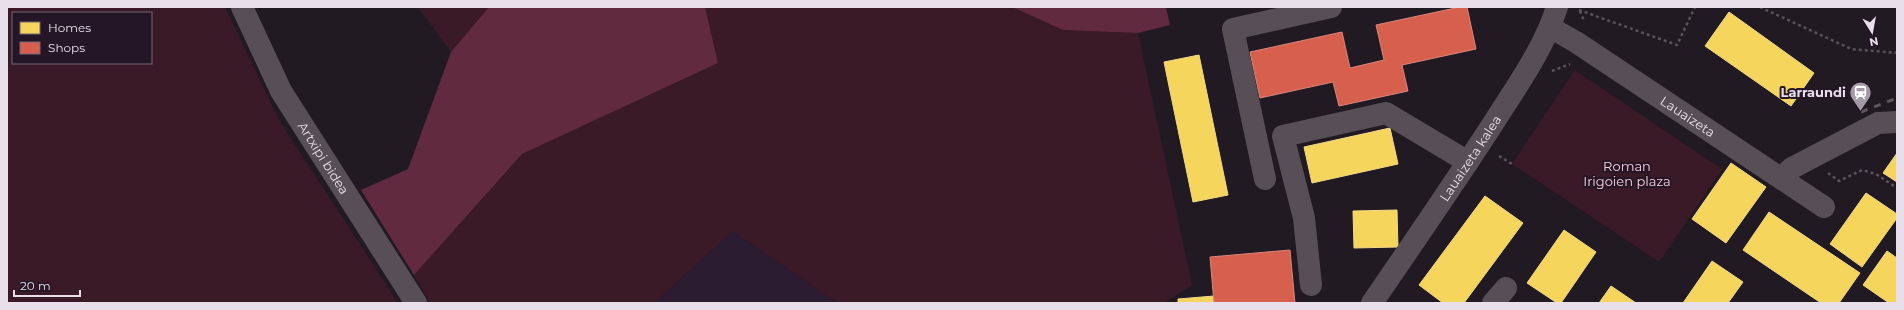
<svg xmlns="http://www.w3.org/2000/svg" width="1904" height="310" font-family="Montserrat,sans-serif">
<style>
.built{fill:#2c1c31}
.green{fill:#3a1a26;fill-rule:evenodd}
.forest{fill:#612a3e}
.homes{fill:#f6d55c;stroke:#f2d887}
.shops{fill:#d6604d;stroke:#dc867c}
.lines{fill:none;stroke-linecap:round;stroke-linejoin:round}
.path{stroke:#595259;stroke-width:2.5;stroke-dasharray:3 3;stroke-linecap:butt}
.minor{stroke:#574f55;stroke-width:22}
.rail{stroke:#5d565d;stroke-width:3;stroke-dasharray:7 7;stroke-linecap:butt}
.labels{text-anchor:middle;stroke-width:4;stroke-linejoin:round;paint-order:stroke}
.poi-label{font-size:13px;font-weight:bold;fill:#e9dfeb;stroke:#241627;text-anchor:end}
.street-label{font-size:13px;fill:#e9dfeb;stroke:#241627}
.park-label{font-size:13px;fill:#fbd2dc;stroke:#241627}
</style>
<rect width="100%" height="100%" fill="#211a23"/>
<path class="built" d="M733,231l104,72h-183z"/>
<g class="green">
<path d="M7,7h218l54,113 119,183h-391zM13,13h138v50h-138z"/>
<path d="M418,7h71l-38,45z"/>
<path d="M705,7h307l51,23 75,3 54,252 -28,18h-327l-104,-72 -79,72h-224l-16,-28 108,-121 196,-91z"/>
<path d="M1575,70l147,99 -63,93 -147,-98z"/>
</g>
<g class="forest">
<path d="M489,7h216l13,56 -196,91 -108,121 -53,-85 47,-21 43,-117z"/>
<path d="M1012,7h154l4,18 -32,8 -75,-3z"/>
</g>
<g class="homes">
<path d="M1729,12l85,61 -23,33 -86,-60z"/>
<path d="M1199,55l29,140 -35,7 -29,-140z"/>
<path d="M1390,128l8,36 -86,19 -8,-36z"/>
<path d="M1897,153v29l-14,-9z"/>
<path d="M1731,163l35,24 -40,56 -34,-24z"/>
<path d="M1866,193l31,21v4l-35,49 -32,-23z"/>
<path d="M1485,196l38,27 -59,80h-21l-24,-18z"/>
<path d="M1397,210l1,37 -44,1 -1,-37z"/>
<path d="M1769,212l91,61 -21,30h-18l-78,-53z"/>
<path d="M1564,230l32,22 -35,51h-4l-30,-20z"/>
<path d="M1887,251l10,7v45h-8l-26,-18z"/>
<path d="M1712,261l31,21 -15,21h-45z"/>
<path d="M1611,286l25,17h-37z"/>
<path d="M1214,296v7h-36v-4z"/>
</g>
<g class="shops">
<path d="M1460,7h7l9,42 -74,16 6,26 -69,15 -6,-24 -73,16 -10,-46 92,-20 8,36 34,-8 -8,-35z"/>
<path d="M1290,250l5,53h-81l-4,-46z"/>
</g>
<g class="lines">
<g class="path">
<path d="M1760,7l91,42 46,4"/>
<path d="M1579,10l98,35 18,-38"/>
<path d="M1580,11l4,10"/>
<path d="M1552,71l18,-7"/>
<path d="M1499,156l13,8"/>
<path d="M1828,173l11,8 23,-11 14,4 21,14"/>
</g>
<g class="minor">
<path id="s1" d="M242,7l39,84 135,212"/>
<path id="s2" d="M1551,28l25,14 248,165"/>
<path d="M1781,178l11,-10 86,-45 19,-1"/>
<path d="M1265,179l-32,-150 98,-22"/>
<path d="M1311,285l-7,-67 -21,-82 103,-23 82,49"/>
<path id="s3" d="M1372,303c42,-61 84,-122 124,-184 23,-36 48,-71 61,-112"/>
<path d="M1493,303l13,-15"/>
</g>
<path class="rail" d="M1861,112l36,-14"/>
</g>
<defs>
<symbol id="station-pin" viewBox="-11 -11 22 30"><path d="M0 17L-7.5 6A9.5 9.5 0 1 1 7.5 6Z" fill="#a39aa5" stroke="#241627"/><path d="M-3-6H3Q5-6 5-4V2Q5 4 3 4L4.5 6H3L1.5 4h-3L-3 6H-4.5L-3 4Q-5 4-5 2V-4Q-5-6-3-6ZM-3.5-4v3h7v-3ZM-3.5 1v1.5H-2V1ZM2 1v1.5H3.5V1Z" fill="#fff"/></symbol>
</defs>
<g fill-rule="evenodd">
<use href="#station-pin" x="1848" y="80" width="25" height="34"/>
</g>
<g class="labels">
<g class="poi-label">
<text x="1846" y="97">Larraundi</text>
</g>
<g class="street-label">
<text dy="5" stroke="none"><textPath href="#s2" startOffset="163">Lauaizeta</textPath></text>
<text dy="5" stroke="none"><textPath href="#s1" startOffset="172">Artxipi bidea</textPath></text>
<text dy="5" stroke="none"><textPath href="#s3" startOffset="175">Lauaizeta kalea</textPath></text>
</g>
<g class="park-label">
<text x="1627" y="171">Roman<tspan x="1627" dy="15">Irigoien plaza</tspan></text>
</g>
</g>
<rect width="1904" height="310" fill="none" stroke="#e9dfeb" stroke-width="16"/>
<rect x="12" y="12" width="140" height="52" fill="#241627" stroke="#736675"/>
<rect x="20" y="22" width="20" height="12" fill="#f6d55c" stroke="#736675"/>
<text x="48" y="32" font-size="12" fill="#e9dfeb">Homes</text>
<rect x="20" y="42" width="20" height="12" fill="#d6604d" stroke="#736675"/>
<text x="48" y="52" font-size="12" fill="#e9dfeb">Shops</text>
<g transform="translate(1872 32) rotate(169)" stroke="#241627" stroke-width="3" paint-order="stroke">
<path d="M0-3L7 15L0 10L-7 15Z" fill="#e9dfeb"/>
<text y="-6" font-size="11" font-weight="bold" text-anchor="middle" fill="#e9dfeb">N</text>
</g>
<path d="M14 290v6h66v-6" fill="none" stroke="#e9dfeb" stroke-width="2"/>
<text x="20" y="290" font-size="12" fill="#e9dfeb" stroke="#241627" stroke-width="3" paint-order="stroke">20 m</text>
</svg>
